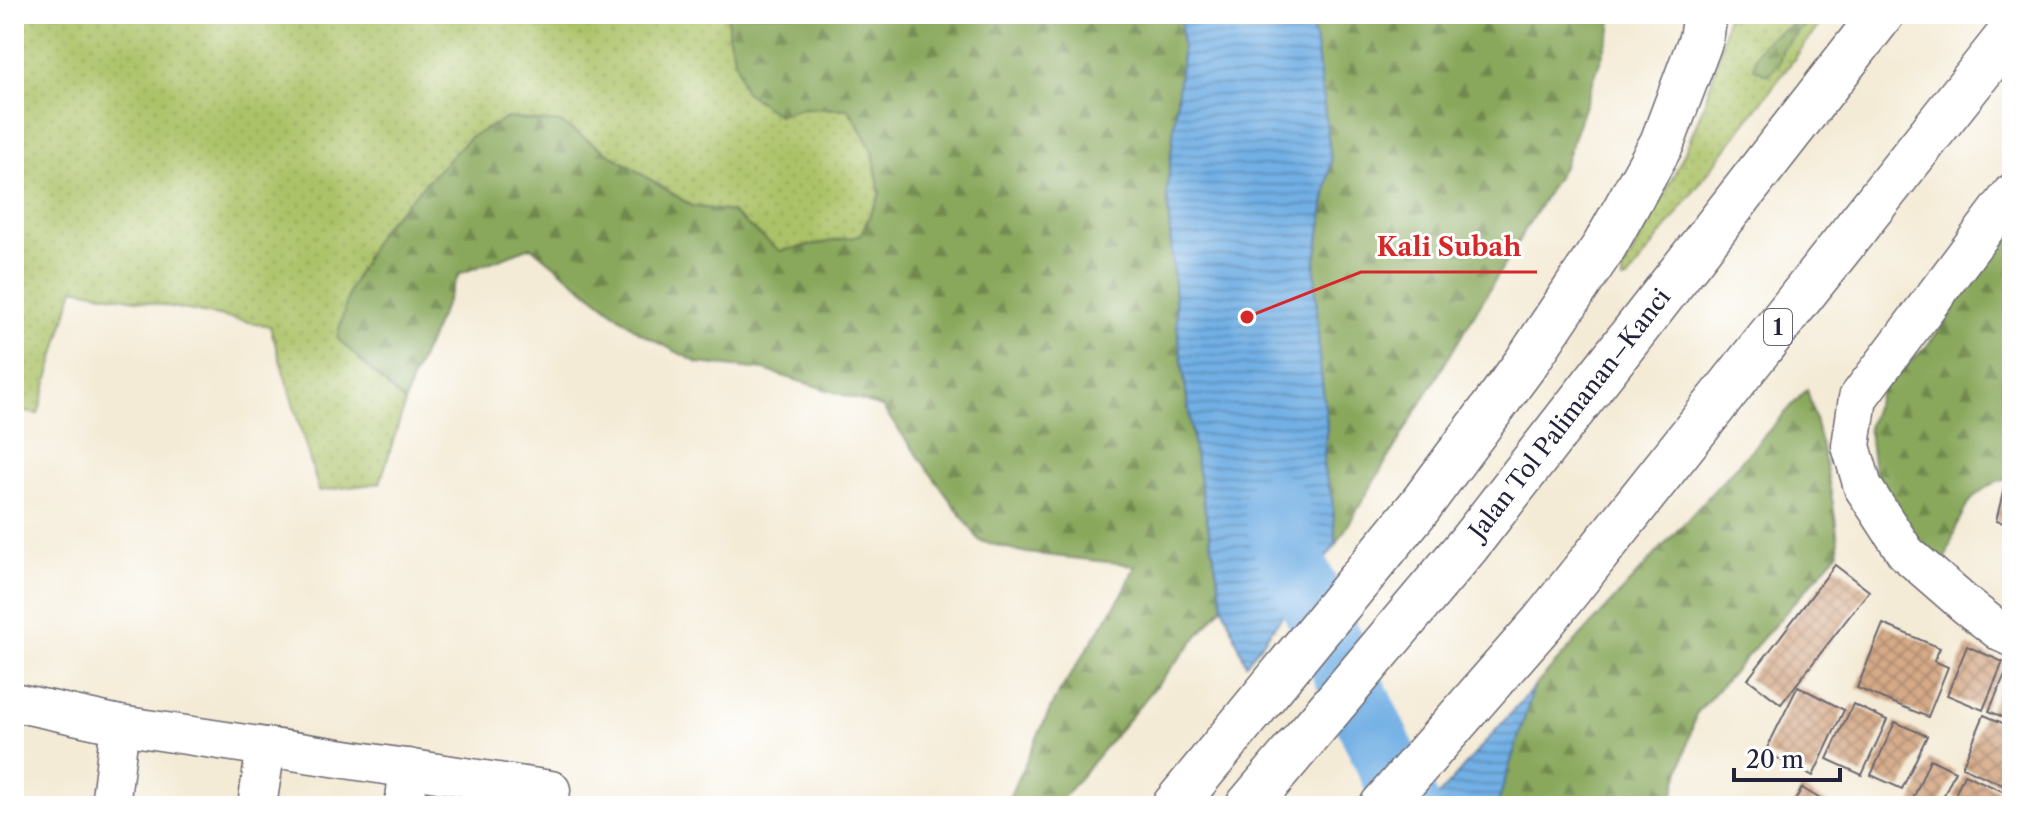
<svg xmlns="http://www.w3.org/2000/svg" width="2026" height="820" font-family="'Libre Caslon Text',serif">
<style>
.grass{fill:url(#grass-dots);stroke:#677251;stroke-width:2}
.forest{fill:url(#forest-firs);stroke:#56654c;stroke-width:2}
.water{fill:url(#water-rules);stroke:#4a6890;stroke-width:2}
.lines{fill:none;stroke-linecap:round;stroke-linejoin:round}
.river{stroke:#71afe4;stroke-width:64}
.building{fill:url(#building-cross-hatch)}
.minor-casing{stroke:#6c6871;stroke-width:41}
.motorway-casing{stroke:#6c6871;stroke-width:47}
.minor{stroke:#fff;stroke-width:38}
.motorway{stroke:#fff;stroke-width:44}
.labels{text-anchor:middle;stroke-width:6;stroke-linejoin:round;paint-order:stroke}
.shield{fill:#fff;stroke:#646476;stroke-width:2}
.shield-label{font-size:22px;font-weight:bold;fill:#22223b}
.street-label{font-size:24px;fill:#22223b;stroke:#fff}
.leader{fill:none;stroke:#d62828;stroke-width:3}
.callout-dot{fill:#d62828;stroke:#fff;stroke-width:3}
.callout-label{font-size:26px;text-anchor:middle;font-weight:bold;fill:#d62828;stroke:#fff;stroke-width:6;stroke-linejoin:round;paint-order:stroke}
</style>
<defs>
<pattern id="grass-dots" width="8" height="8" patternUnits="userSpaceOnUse" patternTransform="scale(2)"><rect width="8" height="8" fill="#acc267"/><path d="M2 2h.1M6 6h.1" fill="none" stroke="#94a65a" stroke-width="1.8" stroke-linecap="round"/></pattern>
<pattern id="forest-firs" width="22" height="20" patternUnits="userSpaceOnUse" patternTransform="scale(2)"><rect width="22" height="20" fill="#89a85c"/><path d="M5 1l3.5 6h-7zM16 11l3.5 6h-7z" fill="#70884d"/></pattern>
<pattern id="water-rules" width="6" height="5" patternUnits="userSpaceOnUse" patternTransform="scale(2)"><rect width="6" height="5" fill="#71afe4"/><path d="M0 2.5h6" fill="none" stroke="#5c8eba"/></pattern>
<pattern id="building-cross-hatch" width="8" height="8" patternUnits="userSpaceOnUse" patternTransform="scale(2)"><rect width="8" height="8" fill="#d6aa88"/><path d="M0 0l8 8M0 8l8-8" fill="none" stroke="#ad8a70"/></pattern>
</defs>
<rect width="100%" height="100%" fill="#fff"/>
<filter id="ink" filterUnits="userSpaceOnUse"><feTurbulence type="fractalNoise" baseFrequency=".0125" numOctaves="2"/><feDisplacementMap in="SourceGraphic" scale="16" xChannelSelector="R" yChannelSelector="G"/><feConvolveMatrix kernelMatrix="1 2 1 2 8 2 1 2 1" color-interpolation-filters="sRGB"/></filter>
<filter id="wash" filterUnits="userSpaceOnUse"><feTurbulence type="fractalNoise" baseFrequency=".006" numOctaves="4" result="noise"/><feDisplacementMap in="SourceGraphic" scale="32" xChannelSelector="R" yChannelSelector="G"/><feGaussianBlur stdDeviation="1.8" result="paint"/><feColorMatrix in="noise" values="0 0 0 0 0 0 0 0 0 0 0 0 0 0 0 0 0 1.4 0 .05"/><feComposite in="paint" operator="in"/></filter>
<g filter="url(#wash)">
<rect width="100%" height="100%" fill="#f4ebd6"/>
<g class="grass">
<path d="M14,14h714v21l50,80 24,-7 47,1 24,43 7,42 -20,42 -80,15 -49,-39 -39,-6 -131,-83 -91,14 -90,93 -43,107 68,66 -25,80 -61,8 -49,-165 -196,-38 -36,126 -24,-4z"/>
<path d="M1727,14h101l-201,266 -5,1v-9c46,-80 91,-165 105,-258z"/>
</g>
<g class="forest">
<path d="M728,14h453l1,40 -15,138 10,132 17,125 29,157 -167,200h-51l50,-107 70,-109 10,-25 -108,-12 -47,-12 -98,-134 -118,-37 -66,-7 -58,-30 -109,-86 -72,27 -47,105 -7,24 -68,-65 13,-50 30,-58 90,-93 37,-19 54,5 131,83 39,6 49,39 80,-15 20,-42 -7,-42 -24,-43 -47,-1 -24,7 -34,-24 -16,-56z"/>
<path d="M1307,14h304v16l-47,135 -228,380 -4,-47 -9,-31 4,-42 -8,-68 -4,-90 16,-107 -16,-123z"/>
<path d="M1799,14h15l-31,34 -4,15 -11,12 -14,-7c5,-41 34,-29 45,-54z"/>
<path d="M2012,215v263c-51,10 -55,49 -70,92l-31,-34 -37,-66 -6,-43 13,-38 46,-43 25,-33 17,-42z"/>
<path d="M1807,389c15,54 27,107 32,163l-143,162 -26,92h-173l37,-119z"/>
</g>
<g class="water">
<path d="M1181,14h126l8,23 16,123 -16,107 4,90 8,68 -4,42 9,31 4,47 -90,119 -23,-58 -29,-157 -17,-125 -10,-132 15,-138z"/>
<path d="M1534,687l-37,119h-68z"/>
</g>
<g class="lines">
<path class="river" d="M1276,505l5,31 127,270"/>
</g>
<g id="blocks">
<g class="building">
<path d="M2007,476l5,2v47l-16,-4z"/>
<path d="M2006,549h6v38h-7z"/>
<path d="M1835,565l34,26 -88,113 -33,-25z"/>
<path d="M1883,624l57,24 -6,13 14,6 -20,50 -71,-29z"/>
<path d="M1967,646l36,16 -20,48 -36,-15z"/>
<path d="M2012,658v63l-23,-10z"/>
<path d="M1798,686l46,24 -31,66 -48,-24z"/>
<path d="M1853,704l34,16 -25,55 -35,-16z"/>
<path d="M1984,715l28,12v62l-50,-22z"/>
<path d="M1895,722l32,14 -25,53 -31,-14z"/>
<path d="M1930,759l25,12 -16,35h-29z"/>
<path d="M1964,774l47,21 -5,11h-33l-19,-9z"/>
<path d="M1802,788l30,18h-40z"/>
</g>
</g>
</g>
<g filter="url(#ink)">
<use href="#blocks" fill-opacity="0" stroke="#6c6871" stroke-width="2"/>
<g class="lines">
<defs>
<g id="minor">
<path d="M2012,193l-154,205 -7,48 12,41 43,66 61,53 35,27 10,4"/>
<path d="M14,702l106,23 431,65 -3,16"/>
<path d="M110,806l10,-81"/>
<path d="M257,806l9,-59"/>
<path d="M404,806l5,-38"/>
</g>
<g id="motorway">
<path d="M1174,806l246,-300 106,-143 79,-118 57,-102 39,-104 4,-25"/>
<path d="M1248,806l220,-261 414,-531"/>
<path d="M1382,806l161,-184 469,-591"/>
</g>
</defs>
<use href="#minor" class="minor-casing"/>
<use href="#motorway" class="motorway-casing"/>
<use href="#minor" class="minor"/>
<use href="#motorway" class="motorway"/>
</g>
</g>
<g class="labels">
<rect class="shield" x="1764" y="309" width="28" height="36" rx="6"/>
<g class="shield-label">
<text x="1778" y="335">1</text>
</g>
<g class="street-label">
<text transform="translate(1570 414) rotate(-52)" y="8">Jalan Tol Palimanan–Kanci</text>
</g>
</g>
<path class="leader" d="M1247 317L1361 272H1537"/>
<circle class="callout-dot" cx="1247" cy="317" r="8"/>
<g class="callout-label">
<text x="1449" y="256">Kali Subah</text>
</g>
<rect width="2026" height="820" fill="none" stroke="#fff" stroke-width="48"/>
<path d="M1734 768v12h106v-12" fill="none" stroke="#22223b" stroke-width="4"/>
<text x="1746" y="768" font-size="24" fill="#22223b" stroke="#ffffff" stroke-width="6" paint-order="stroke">20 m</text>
</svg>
